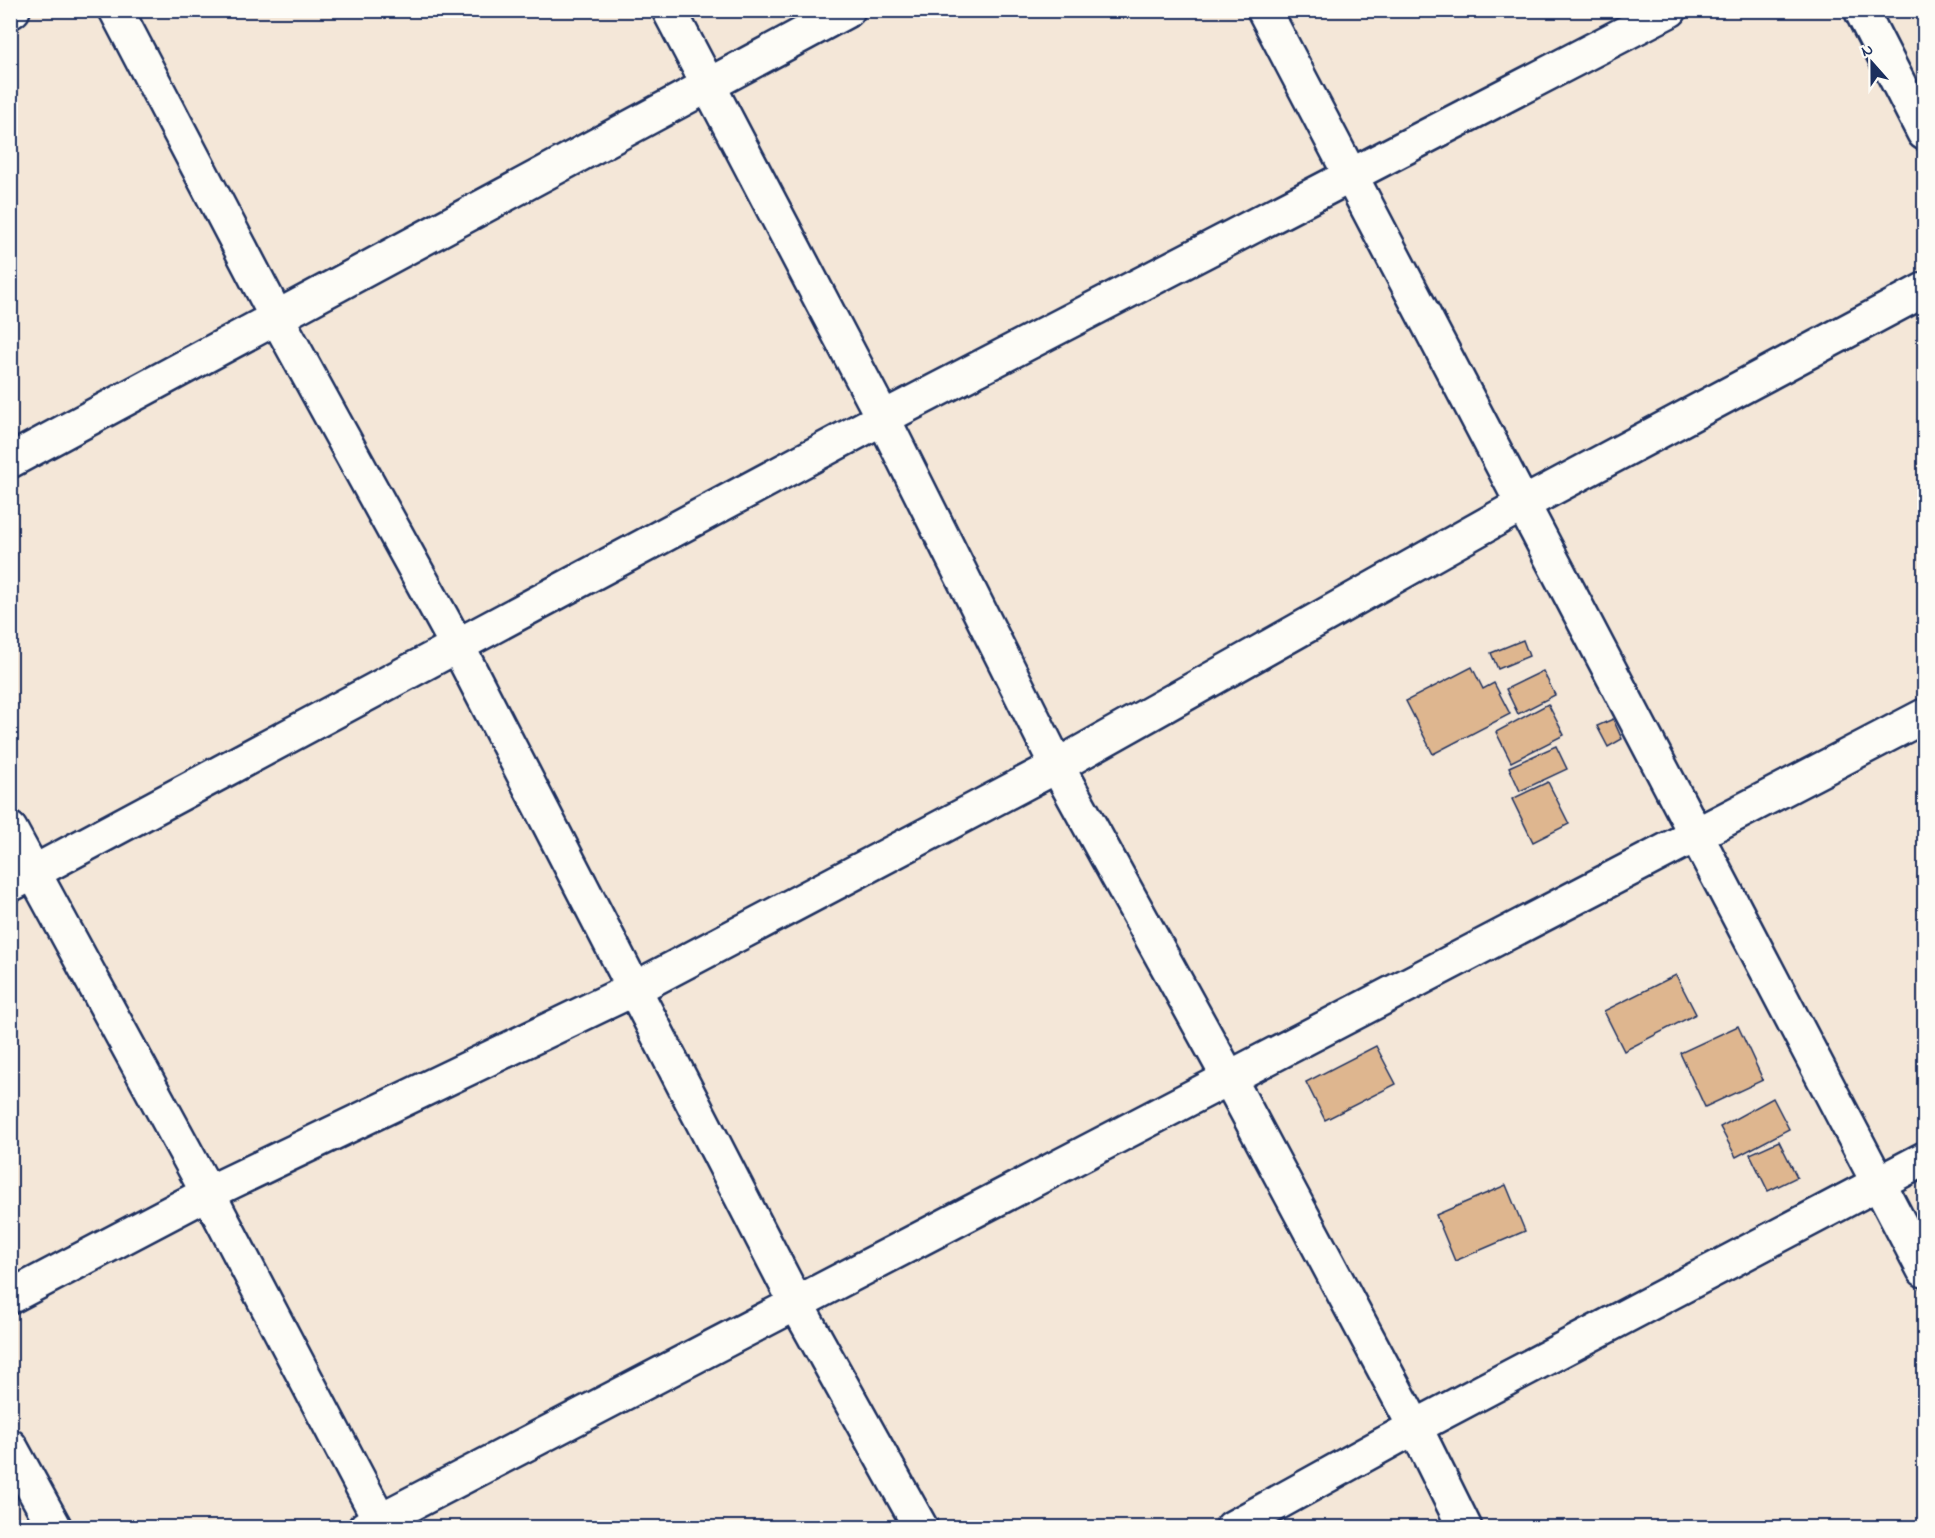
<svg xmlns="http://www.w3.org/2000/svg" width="1935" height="1538" font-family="'Indie Flower',sans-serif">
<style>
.building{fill:#deb68f;stroke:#1b2f5e;stroke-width:1.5}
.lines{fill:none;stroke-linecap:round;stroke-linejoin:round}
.minor-casing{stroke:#1b2f5e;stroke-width:38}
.major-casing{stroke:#1b2f5e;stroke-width:38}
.minor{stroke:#fdfcf7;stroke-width:33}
.major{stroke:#fdfcf7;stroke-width:33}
</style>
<rect width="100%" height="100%" fill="#f4e7d8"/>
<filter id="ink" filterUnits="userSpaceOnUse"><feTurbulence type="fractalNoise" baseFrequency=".0167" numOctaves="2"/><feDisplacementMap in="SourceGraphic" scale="12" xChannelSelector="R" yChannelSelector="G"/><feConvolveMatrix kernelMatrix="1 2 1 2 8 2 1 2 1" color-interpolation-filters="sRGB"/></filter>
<g filter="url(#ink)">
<g class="building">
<path d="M1523,640l6,16 -31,13 -7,-16z"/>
<path d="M1472,667l11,22 11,-6 16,31 -77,40 -27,-53z"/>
<path d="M1543,671l12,24 -37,19 -12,-25z"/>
<path d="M1548,704l16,31 -53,27 -15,-30z"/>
<path d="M1613,719l9,20 -14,8 -11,-21z"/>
<path d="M1556,746l11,23 -47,22 -11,-24z"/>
<path d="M1548,782l21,42 -36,18 -21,-43z"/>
<path d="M1676,975l20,39 -72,37 -20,-40z"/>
<path d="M1738,1026l25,54 -58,27 -25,-54z"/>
<path d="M1376,1046l20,38 -71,36 -19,-38z"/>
<path d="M1773,1098l16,31 -53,28 -16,-30z"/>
<path d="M1779,1141l18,36 -29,14 -18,-37z"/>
<path d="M1506,1185l19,46 -70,30 -19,-46z"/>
</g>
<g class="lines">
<defs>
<g id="minor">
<path d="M116,10l161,308 180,327 339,658 125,225"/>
<path d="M669,10l214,408 174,348 172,312 186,349 50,101"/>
<path d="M1264,10l660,1260"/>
<path d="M1861,10l63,123"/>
<path d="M10,12l3,-2"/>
<path d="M10,829l198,364 176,335"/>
<path d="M10,885l873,-467 787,-408"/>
<path d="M10,1297l198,-104 426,-204 423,-223 466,-262 401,-214"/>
<path d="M10,1446l45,82"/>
<path d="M365,1528l1559,-812"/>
<path d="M1232,1528l183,-101 509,-268"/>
</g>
<path id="major" d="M10,461l838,-451"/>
</defs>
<use href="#minor" class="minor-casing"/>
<use href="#major" class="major-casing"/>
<use href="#minor" class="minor"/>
<use href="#major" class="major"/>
</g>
</g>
<rect width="1935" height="1538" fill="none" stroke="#fdfcf7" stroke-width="36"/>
<rect x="18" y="18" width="1899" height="1502" fill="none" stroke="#1b2f5e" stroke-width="2" filter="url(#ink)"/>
<g transform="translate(1872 63) rotate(339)" stroke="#fdfcf7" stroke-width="4.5" paint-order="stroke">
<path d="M0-4.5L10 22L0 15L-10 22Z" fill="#1b2f5e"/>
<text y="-9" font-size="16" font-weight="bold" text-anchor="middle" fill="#1b2f5e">N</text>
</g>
</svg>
